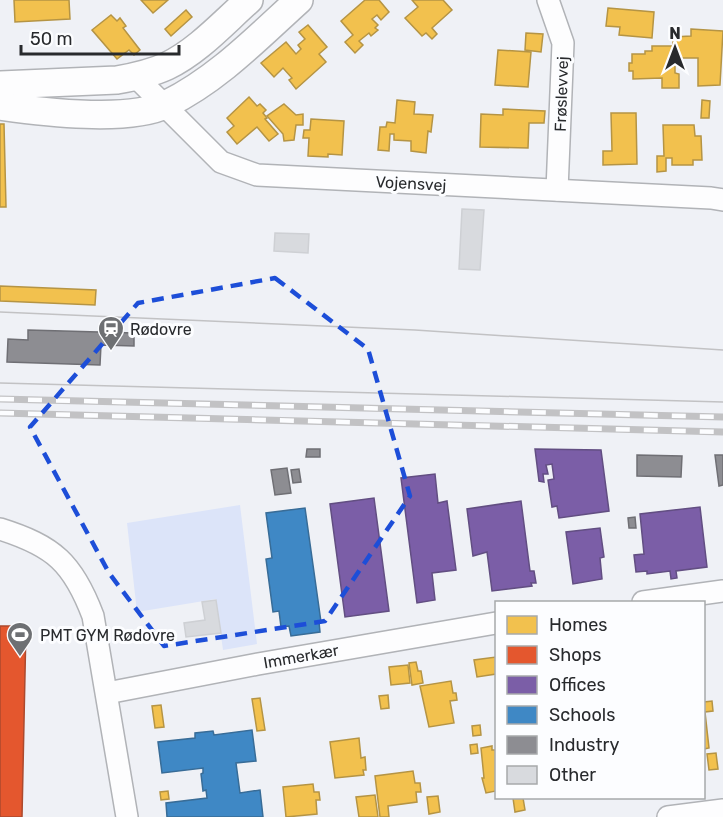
<svg xmlns="http://www.w3.org/2000/svg" width="723" height="817" font-family="Rubik,sans-serif">
<style>
.green{fill:#dce4f9}
.homes{fill:#f2c14e;stroke:#b59444;stroke-width:1.5}
.shops{fill:#e4572e;stroke:#ac4a2e;stroke-width:1.5}
.offices{fill:#7b5ea7;stroke:#624e82;stroke-width:1.5}
.schools{fill:#3f88c5;stroke:#386c97;stroke-width:1.5}
.industry{fill:#8d8d92;stroke:#6f6f74;stroke-width:1.5}
.building{fill:#d8dade;stroke:#ced0d4;stroke-width:1.5}
.lines{fill:none;stroke-linecap:round;stroke-linejoin:round}
.minor-casing{stroke:#b1b3b7;stroke-width:24}
.tertiary-casing{stroke:#b1b3b7;stroke-width:30}
.minor{stroke:#fdfdfe;stroke-width:21}
.tertiary{stroke:#fdfdfe;stroke-width:27}
.tram{stroke:#c2c2c4;stroke-width:1.5}
.rail-casing{stroke:#c2c2c4;stroke-width:7}
.rail{stroke:#fcfdff;stroke-width:4.5;stroke-dasharray:14;stroke-linecap:butt}
.marked{fill:none;stroke:#1d4ed8;stroke-width:4.5;stroke-dasharray:12 8;stroke-linejoin:round}
.labels{text-anchor:middle;stroke-width:6;stroke-linejoin:round;paint-order:stroke}
.street-label{font-size:16px;fill:#282a2d;stroke:#fcfdff}
.poi-label{font-size:16px;fill:#282a2d;stroke:#fcfdff;text-anchor:start}
</style>
<rect width="100%" height="100%" fill="#eff1f6"/>
<path class="green" d="M240,505l17,139 -34,6 -7,-51 -79,13 -10,-89z"/>
<g class="homes">
<path d="M14,0h55l1,19 -55,3z"/>
<path d="M141,0h27l-15,13z"/>
<path d="M365,0h14l10,12 -8,8 -4,-5 -5,4 6,6 -3,3 3,2 -7,6 -2,-3 -10,8 4,4 -8,8 -10,-11 8,-7 -12,-14z"/>
<path d="M412,0h31l9,10 -20,18 5,6 -5,5 -6,-6 -4,3 -17,-18 13,-11z"/>
<path d="M608,8l46,4 -2,26 -33,-3 1,-8 -14,-1z"/>
<path d="M186,10l6,7 -21,19 -6,-7z"/>
<path d="M111,15l6,6 3,-3 6,8 -3,2 17,22 -6,5 -5,-5 -12,9 -25,-29z"/>
<path d="M308,25l19,22 -8,7 7,8 -30,27 -7,-9 3,-2 -9,-10 -9,9 -13,-14 25,-21 10,12 5,-5 -3,-4 7,-6 -6,-7z"/>
<path d="M691,29l32,2 -3,54 -22,1v-28h-23v15l4,1v14h-17v-10l-29,1v-8h-4v-8h3v-9h13v-3h7v-5h21v-9l18,-1z"/>
<path d="M526,33l17,1 -2,18 -16,-2z"/>
<path d="M498,50l33,2 -3,35 -33,-2z"/>
<path d="M249,97l8,9 3,-2 6,6 -3,3 4,5 -2,1 13,15 -9,7 -12,-14 -20,17 -10,-12 7,-6 -7,-8z"/>
<path d="M397,100l18,2 -1,12 19,1 -2,17 -3,-1 -2,22 -15,-2v-10l-17,-1v-6h-4l-1,17 -11,-1 2,-23h6l1,-5 8,1z"/>
<path d="M702,100l8,1 -1,17h-8z"/>
<path d="M284,104l12,11 7,-1v11h-7l-2,15 -10,1 -1,-7 -16,-18z"/>
<path d="M503,109l42,2 -1,12h-15l-1,25 -48,-1 1,-33 22,1z"/>
<path d="M611,113h25l1,51 -34,1v-14h9z"/>
<path d="M311,119l33,2 -2,34 -14,-1v3l-20,-1 1,-18h-6l1,-8h6z"/>
<path d="M0,124h4l2,83h-6z"/>
<path d="M663,125h31l1,11h6l1,24h-9v5h-21v-7h-6v13l-9,1v-16h7z"/>
<path d="M0,286l96,4 -1,15 -95,-4z"/>
<path d="M496,657v17l-19,3 -3,-17z"/>
<path d="M416,662l2,9h3l2,12 -11,2 -3,-22z"/>
<path d="M408,665l2,18 -19,2 -2,-18z"/>
<path d="M451,681l2,12h3l1,7 -7,1 4,22 -25,4 -9,-41z"/>
<path d="M388,695l1,13 -8,1 -2,-13z"/>
<path d="M260,698l5,32 -8,1 -5,-32z"/>
<path d="M712,701l1,10 -8,1 4,36 -5,1v-47z"/>
<path d="M161,705l3,22 -9,1 -3,-22z"/>
<path d="M480,725l1,10 -8,1 -1,-10z"/>
<path d="M359,738l2,20 4,-1 1,13h-3l1,5 -29,3 -5,-36z"/>
<path d="M477,744l1,9 -7,1 -1,-9z"/>
<path d="M492,746v4h4v41l-10,2 -4,-15h2l-3,-30z"/>
<path d="M716,753l2,16 -9,1 -2,-16z"/>
<path d="M413,771l2,12h5l1,9h-5l1,10 -29,4 1,11h-9l-5,-41z"/>
<path d="M313,784l1,8h5l1,8h-4l1,14 -31,3 -3,-30z"/>
<path d="M168,791l1,8 -8,1 -1,-8z"/>
<path d="M375,795l3,22h-19l-3,-20z"/>
<path d="M438,796l2,16 -11,2 -2,-17z"/>
<path d="M513,798h10l2,12 -10,2z"/>
</g>
<path class="shops" d="M0,626h26l-4,191h-22z"/>
<g class="offices">
<path d="M535,449l66,1 8,61 -50,7 -2,-12 -5,1 -4,-27 6,-1 -2,-15 -6,1 2,9h-5l1,8 -5,-1z"/>
<path d="M435,474l3,29 9,-2 9,69 -24,3 3,27 -18,3 -16,-125z"/>
<path d="M374,498l15,113 -44,6 -15,-113z"/>
<path d="M521,501l9,70h4l2,12h-5l1,3 -40,5 -5,-39 -14,4 -6,-47z"/>
<path d="M700,507l7,60 -31,4 1,7 -6,1 -1,-8 -23,3v-3l-11,1 -2,-17 10,-1 -4,-40z"/>
<path d="M600,528l4,29 -4,1 2,21 -29,5 -7,-52z"/>
</g>
<g class="schools">
<path d="M305,508l16,114h-2l1,10 -29,4 -2,-10 -8,1 -2,-16 -6,1 -7,-53 6,-1 -6,-45z"/>
<path d="M252,730l4,31 -20,2 4,30 20,-3 3,27h-96l-1,-14 41,-5 -1,-8 -3,1 -2,-17 2,-1v-5l-41,5 -4,-31 37,-4v-5l18,-2 1,4z"/>
</g>
<g class="industry">
<path d="M28,330l106,3v13l-33,-1 -1,20 -93,-3 1,-23 20,1z"/>
<path d="M307,449h13v8h-14z"/>
<path d="M637,455l45,1 -1,21 -44,-1z"/>
<path d="M715,455h8v30l-4,1z"/>
<path d="M287,468l4,25 -16,2 -4,-25z"/>
<path d="M299,469l2,13 -8,1 -2,-13z"/>
<path d="M635,517l1,11h-7l-1,-10z"/>
</g>
<g class="building">
<path d="M462,209l22,1 -4,60 -21,-1z"/>
<path d="M275,233l34,1 -1,19 -34,-2z"/>
<path d="M216,600l5,33 -35,4 -2,-14 21,-3 -3,-18z"/>
</g>
<g class="lines">
<defs>
<g id="minor">
<path d="M548,0l15,43 -6,147"/>
<path d="M136,77l85,85 36,13 454,23 12,2"/>
<path d="M0,529c54,17 73,34 93,87l34,201"/>
<path d="M643,602l80,-11"/>
<path d="M107,693l151,-29 238,-41"/>
<path d="M668,817l55,-7"/>
</g>
<g id="tertiary">
<path d="M0,85l117,-5c17,-3 35,-7 50,-14 31,-15 56,-43 82,-66"/>
<path d="M0,106c43,6 128,17 167,-2 51,-25 91,-67 132,-104"/>
</g>
</defs>
<use href="#minor" class="minor-casing"/>
<use href="#tertiary" class="tertiary-casing"/>
<use href="#minor" class="minor"/>
<use href="#tertiary" class="tertiary"/>
<g class="tram">
<path d="M0,312l415,18 308,20"/>
<path d="M0,383l723,19"/>
</g>
<defs>
<g id="rail">
<path d="M0,399l723,18"/>
<path d="M0,413l723,19"/>
</g>
</defs>
<use href="#rail" class="rail-casing"/>
<use href="#rail" class="rail"/>
</g>
<path class="marked" d="M275,278l93,71 42,147 -85,125 -161,25 -55,-73 -79,-146 108,-124z"/>
<defs>
<symbol id="station-pin" viewBox="-11 -11 22 30"><path d="M0 17L-7.5 6A9.5 9.5 0 1 1 7.5 6Z" fill="#6e7073" stroke="#fcfdff"/><path d="M-3-6H3Q5-6 5-4V2Q5 4 3 4L4.5 6H3L1.5 4h-3L-3 6H-4.5L-3 4Q-5 4-5 2V-4Q-5-6-3-6ZM-3.5-4v3h7v-3ZM-3.5 1v1.5H-2V1ZM2 1v1.5H3.5V1Z" fill="#fff"/></symbol>
<symbol id="stadium-pin" viewBox="-11 -11 22 30"><path d="M0 17L-7.5 6A9.5 9.5 0 1 1 7.5 6Z" fill="#6e7073" stroke="#fcfdff"/><path d="M0-5a6.5 5 0 1 0 0 10a6.5 5 0 1 0 0-10ZM-3.5-1.8h7v3.6h-7Z" fill="#fff"/></symbol>
</defs>
<g fill-rule="evenodd">
<use href="#station-pin" x="96" y="314" width="30" height="40"/>
<use href="#stadium-pin" x="5" y="620" width="30" height="40"/>
</g>
<g class="labels">
<g class="street-label">
<text transform="translate(561 94) rotate(-88)" y="6">Frøslevvej</text>
<text transform="translate(411 183) rotate(3)" y="6">Vojensvej</text>
<text transform="translate(301 656) rotate(-10)" y="6">Immerkær</text>
</g>
<g class="poi-label">
<text x="130" y="335">Rødovre</text>
<text x="40" y="641">PMT GYM Rødovre</text>
</g>
</g>
<rect x="495" y="601" width="210" height="198" fill="#fcfdff" stroke="#a7a9ab" stroke-width="1.5"/>
<rect x="507" y="616" width="30" height="18" fill="#f2c14e" stroke="#a7a9ab" stroke-width="1.5"/>
<text x="549" y="631" font-size="18" fill="#282a2d">Homes</text>
<rect x="507" y="646" width="30" height="18" fill="#e4572e" stroke="#a7a9ab" stroke-width="1.5"/>
<text x="549" y="661" font-size="18" fill="#282a2d">Shops</text>
<rect x="507" y="676" width="30" height="18" fill="#7b5ea7" stroke="#a7a9ab" stroke-width="1.5"/>
<text x="549" y="691" font-size="18" fill="#282a2d">Offices</text>
<rect x="507" y="706" width="30" height="18" fill="#3f88c5" stroke="#a7a9ab" stroke-width="1.5"/>
<text x="549" y="721" font-size="18" fill="#282a2d">Schools</text>
<rect x="507" y="736" width="30" height="18" fill="#8d8d92" stroke="#a7a9ab" stroke-width="1.5"/>
<text x="549" y="751" font-size="18" fill="#282a2d">Industry</text>
<rect x="507" y="766" width="30" height="18" fill="#d8dade" stroke="#a7a9ab" stroke-width="1.5"/>
<text x="549" y="781" font-size="18" fill="#282a2d">Other</text>
<g transform="translate(675 48)" stroke="#fcfdff" stroke-width="4.5" paint-order="stroke">
<path d="M0-4.5L10 22L0 15L-10 22Z" fill="#282a2d"/>
<text y="-9" font-size="16" font-weight="bold" text-anchor="middle" fill="#282a2d">N</text>
</g>
<path d="M21 45v9h158v-9" fill="none" stroke="#282a2d" stroke-width="3"/>
<text x="30" y="45" font-size="18" fill="#282a2d" stroke="#fcfdff" stroke-width="4.5" paint-order="stroke">50 m</text>
</svg>
